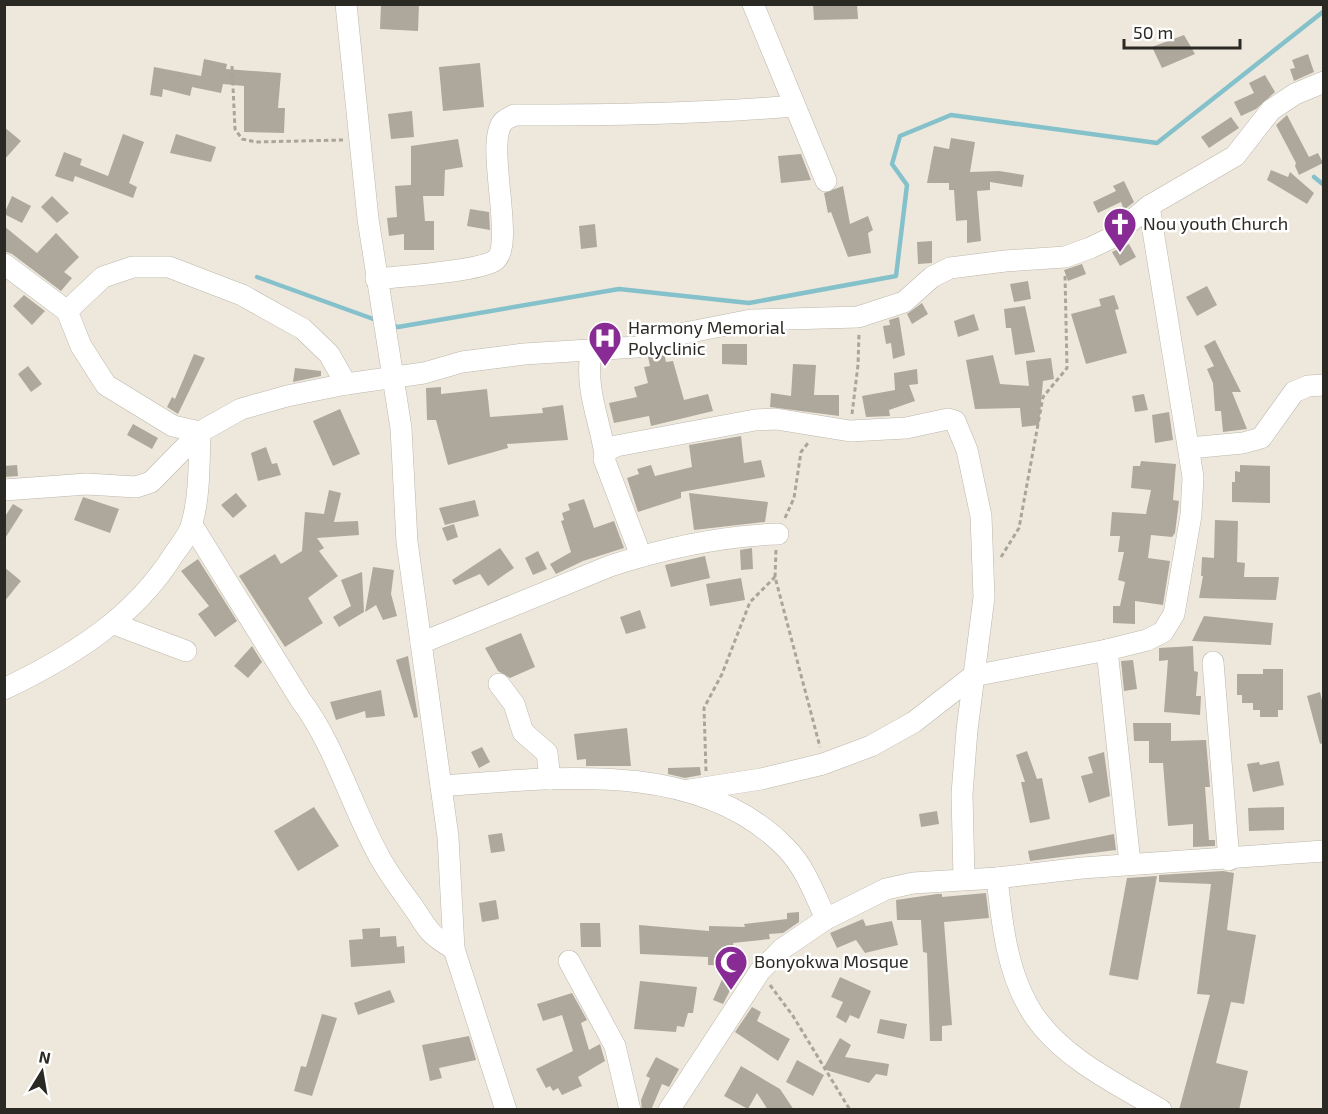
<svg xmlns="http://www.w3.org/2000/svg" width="1328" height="1114" font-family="'Exo 2',sans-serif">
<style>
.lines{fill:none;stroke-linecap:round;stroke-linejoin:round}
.stream{stroke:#85c1cb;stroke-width:4.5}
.building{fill:#aea89c}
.minor-casing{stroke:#bcb7ab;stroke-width:22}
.path{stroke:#aaa59b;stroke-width:3;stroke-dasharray:4.5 3;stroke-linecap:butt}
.minor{stroke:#fff;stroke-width:21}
.labels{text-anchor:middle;stroke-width:5;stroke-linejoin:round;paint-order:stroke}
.poi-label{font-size:18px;fill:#2b2924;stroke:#fff;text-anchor:start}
</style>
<rect width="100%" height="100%" fill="#eee8dc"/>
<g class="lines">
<g class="stream">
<path d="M1314,177l10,8"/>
<path d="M257,277l119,43"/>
<path d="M390,325l8,2 221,-38 130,14 147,-27 11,-91 -15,-21 8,-28 51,-21 206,28 167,-132"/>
</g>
</g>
<g class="building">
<path d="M381,4h38l-1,27 -38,-2z"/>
<path d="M813,4h44l1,15 -44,1z"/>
<path d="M1184,35l11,19 -33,14 -10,-21z"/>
<path d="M1308,54l6,18 -20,9 -4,-12 5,-1 -3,-8z"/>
<path d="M204,59l23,5 -1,5 55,4 -3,35h7l-1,25 -40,-1v-46l-21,-2 -2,9 -29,-6 -2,9 -27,-7 -1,8 -12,-2 4,-28 47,9z"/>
<path d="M480,63l4,44 -41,4 -4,-44z"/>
<path d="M1265,75l10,17 -19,17 -15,7 -7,-14 20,-9 -5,-10z"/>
<path d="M412,111l2,26 -23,2 -3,-25z"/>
<path d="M1287,115l22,42 9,-4 5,10 -24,12 -4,-9 1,-3 -20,-38z"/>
<path d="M1231,117l8,11 -30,20 -8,-11z"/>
<path d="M4,127l17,14 -17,19z"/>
<path d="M123,134l21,8 -15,41 8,4 -4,11 -58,-22 -2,6 -18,-6 9,-24 18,7 -2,6 28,11z"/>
<path d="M176,134l40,13 -5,15 -41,-9z"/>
<path d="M951,138l24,4 -5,30 29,-1 25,4 -2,12 -32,-5v8l-13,1 4,50 -14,2v-23l-11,1 -2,-31h-5v-7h-22l7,-37 15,3z"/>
<path d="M458,139l5,28 -18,3 -1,26h-21l2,25h9v29h-30v-16l-15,2 -2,-18 10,-1 -2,-31 16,-1v-39z"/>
<path d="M801,154l10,26 -30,3 -3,-27z"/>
<path d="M1271,170l17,7 2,-5 24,21 -7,11 -40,-24z"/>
<path d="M1124,181l10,21 -10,8 -3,-8 -23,11 -5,-11 23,-11 -3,-5z"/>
<path d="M843,186l7,38 18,-8 5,14 -5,3 3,20 -23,4 -17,-45 -3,1 -4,-20z"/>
<path d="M12,196l19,10 -9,17 -18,-9z"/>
<path d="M52,196l17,17 -12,10 -16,-16z"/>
<path d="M470,209l19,3 1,18 -23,-4z"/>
<path d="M595,224l2,23 -16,2 -2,-23z"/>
<path d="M4,226l33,27 19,-20 23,24 -15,15 8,6 -11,13 -49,-37 -8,-3z"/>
<path d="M932,241v22l-14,1 -1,-22z"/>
<path d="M1129,244l7,13 -16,9 -8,-14z"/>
<path d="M1082,264l4,10 -18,7 -4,-11z"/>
<path d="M1028,281l3,18 -17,3 -4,-18z"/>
<path d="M1207,286l10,19 -20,11 -11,-19z"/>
<path d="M24,295l21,16 -13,14 -19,-19z"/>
<path d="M1114,295l5,14 -4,1 12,43 -41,11 -15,-50 30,-8 -2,-7z"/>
<path d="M922,303l6,11 -16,10 -5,-10z"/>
<path d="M1025,306l10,46 -20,3 -4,-27h-5l-2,-19z"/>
<path d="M974,314l5,16 -21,7 -4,-16z"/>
<path d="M899,317l6,38 -12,4 -2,-16 -5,1 -3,-18 7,-1 -1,-5z"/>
<path d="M1215,340l26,52h-9l15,37 -24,3 -2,-21h-6l-2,-28 -6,-14 7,-3 -10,-20z"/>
<path d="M722,344h25v21l-25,-1z"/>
<path d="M664,352l2,10 7,-1 11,39 24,-6 5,17 -62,15 -2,-10 -35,7 -5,-20 28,-6 -3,-10 14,-4 -4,-16 6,-1 -2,-9z"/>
<path d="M194,354l11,4 -27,56 -11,-7 5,-10 3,2z"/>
<path d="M993,355l7,29 29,2 -3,-25 25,-3 3,21 -11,2 -4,44 -17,2 -2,-19 -45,1 -9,-49z"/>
<path d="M793,364l23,1 -2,30h25v21l-69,-9 1,-14 20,3z"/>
<path d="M28,366l14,18 -11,8 -13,-18z"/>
<path d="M295,368l26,3v5l-28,6z"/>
<path d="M917,369l1,15 -9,1 6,16 -26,9 1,6 -24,1 -4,-21 33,-6 -1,-17z"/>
<path d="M441,387v7l46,-5 3,28 53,-4 -1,-5 21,-3 5,35 -61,4 1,4 -60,17 -12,-45h-9l-1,-32z"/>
<path d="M1144,394l4,16 -13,2 -3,-16z"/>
<path d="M340,409l20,45 -27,12 -20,-45z"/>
<path d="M1169,412l4,28 -18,3 -3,-28z"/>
<path d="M133,424l25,14 -6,11 -25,-14z"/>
<path d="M741,436l3,27 17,-3 4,17 -84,15v6l-43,14 -11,-34 12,-4 -2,-5 14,-4 4,11 37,-9 -3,-22z"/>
<path d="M266,447l6,17 5,-1 4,12 -23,6 -7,-28z"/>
<path d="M1141,461l35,3 -3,36 6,1 -4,32 -3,4 -21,-2 -3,23 22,3 -7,44 -28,-4v23l-22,-1v-17h7l5,-24 -7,-2 6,-28h-6l2,-16h-10l2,-24 34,2 5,-24 -20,-2 2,-22h7z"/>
<path d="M17,465l1,11 -14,1v-11z"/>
<path d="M1240,465l30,1v37l-38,-1v-20h3v-11l5,1z"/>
<path d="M329,490l12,3 -7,29 24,-1 1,14 -42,3 7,10 -5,3 19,25 -30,22 15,25 -38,24 -46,-71 36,-22 6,10 21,-13 3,-39 19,2z"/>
<path d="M236,493l11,13 -14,12 -12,-13z"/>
<path d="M689,493l79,9 -3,20 -71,8z"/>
<path d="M83,497l36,12 -9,24 -36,-13z"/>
<path d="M584,499l10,29 20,-7 10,27 -41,13 -27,13 -6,-10 21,-12 -10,-31 3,-1 -2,-7 8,-3 -2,-6z"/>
<path d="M475,500l4,16 -34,9 -6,-17z"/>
<path d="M13,504l10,6 -19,30v-22z"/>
<path d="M1215,520l23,1 -1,41 8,1 -1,14h35l-3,23 -77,-2 4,-22h-2l1,-19 12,1z"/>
<path d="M454,524l4,13 -11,4 -5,-13z"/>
<path d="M500,548l14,20 -26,18 -8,-12 -25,11 -3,-5z"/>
<path d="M752,548l1,21 -12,1 -1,-20z"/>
<path d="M538,551l9,18 -14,6 -8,-17z"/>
<path d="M705,556l5,22 -39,9 -6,-22z"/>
<path d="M198,559l39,62 -22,16 -17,-23 11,-8 -28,-35z"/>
<path d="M4,567l17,14 -17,21z"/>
<path d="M373,567l21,3 -3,24 6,22 -14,4 -7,-15 -11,7z"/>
<path d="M362,572l2,40 -25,15 -6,-10 18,-11 -10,-26z"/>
<path d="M741,578l4,22 -35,6 -4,-22z"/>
<path d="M640,610l6,18 -20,6 -6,-17z"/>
<path d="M1204,616l69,7 -2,22 -79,-4z"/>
<path d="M521,633l14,34 -25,11 -12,-7 -13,-23z"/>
<path d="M252,646l10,16 -14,16 -14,-12z"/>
<path d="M1193,646l1,25 4,1 -2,24h5l-1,19 -36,-3 4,-52 -9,1v-13z"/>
<path d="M408,656l10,61 -4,1 -18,-58z"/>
<path d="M1133,660l4,29 -13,2 -3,-30z"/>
<path d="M1263,669h20v41h-5v7h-18v-7h-7v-7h-11v-8h-5v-21h26z"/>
<path d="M381,690l4,26 -19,2 -1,-7 -29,9 -6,-18z"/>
<path d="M1320,692l3,12v39l-3,1 -13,-48z"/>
<path d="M1133,723h38v18l35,-1 4,47h-5l4,53h6v6l-22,1v-23l-25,2 -5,-63h-14v-22h-15z"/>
<path d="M627,728l4,38h-45v-7l-9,1 -3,-26z"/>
<path d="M482,747l8,15 -11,6 -8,-16z"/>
<path d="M1027,751l10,28 5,-1 8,41 -20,4 -9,-41h4l-9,-27z"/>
<path d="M1104,752l6,44 -21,7 -8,-27 12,-3 -5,-16z"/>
<path d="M1279,761l5,24 -31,7 -6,-28 12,-2 1,3z"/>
<path d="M700,767l1,8 -16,3 -17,-4v-6z"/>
<path d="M314,807l25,39 -41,25 -24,-40z"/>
<path d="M1284,807v23l-35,1 -1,-23z"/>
<path d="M937,811l2,13 -18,3 -2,-13z"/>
<path d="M502,833l3,18 -14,2 -3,-18z"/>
<path d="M1114,834l2,16 -86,11 -2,-10z"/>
<path d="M1223,871l11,2 -7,57 29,5 -12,69 -13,-2 -15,61 32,8 -9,39h-60l31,-115 -13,-1 14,-110 -52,-2v-7z"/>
<path d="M1157,876l-19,104 -29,-5 18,-97z"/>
<path d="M986,893l3,25 -45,4 8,103 -10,1v15h-12l-3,-88 -4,-1 -2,-32h-24l-1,-20 41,-6h5v3z"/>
<path d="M496,900l3,19 -17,3 -3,-19z"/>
<path d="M799,912v10l-16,11 -14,1 1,5 -37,4 4,34 -14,27 -10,-4 15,-34 -20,-1v-8l-68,-3 -1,-29 70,6v-5l36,1 -1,-3 43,-5v-6z"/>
<path d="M863,919l3,7 26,-5 6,24 -33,8 -9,-13 -19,8 -7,-15z"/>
<path d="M580,923h20l1,24h-20z"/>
<path d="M380,928v9l16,-1 1,11 7,-1 1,17 -54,4 -2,-27 14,-1 -1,-10z"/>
<path d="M840,977l31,14 -12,28 -9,-4 -4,8 -10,-6 7,-15 -12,-5z"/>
<path d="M640,981l57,6 -4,26h-5l-4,14 -7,-1 -1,6 -42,-3z"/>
<path d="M390,990l5,12 -37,13 -4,-12z"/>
<path d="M572,993l15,27 -6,3 8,27 11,-6 5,17 -27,16 4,9 -20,9 -4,-7 -5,3 -3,-5 -4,2 -10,-19 37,-18 -11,-36 -19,6 -6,-17z"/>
<path d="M752,1007l9,5 -4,9 33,18 -12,22 -43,-29z"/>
<path d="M322,1014l15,4 -25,78 -18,-5 7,-25 5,1z"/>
<path d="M880,1019l27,5 -3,15 -27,-6z"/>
<path d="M469,1036l7,24 -37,8 3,10 -12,3 -8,-36z"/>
<path d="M840,1038l11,7 -6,12 44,7 -2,12 -11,-2 -7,9 -46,-14z"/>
<path d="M656,1057l23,12 -10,18 -7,-3 -11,26h-9l-1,-10 9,-22 -4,-2z"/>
<path d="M797,1060l27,15 -11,21 -27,-14z"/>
<path d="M741,1066l39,23 14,21h-26l-11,-17 -9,16 -24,-13z"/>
</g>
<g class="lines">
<defs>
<g id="minor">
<path d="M346,4l22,215 33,209 6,114 41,295 6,112 52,161"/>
<path d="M753,4l73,177"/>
<path d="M4,264l63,47 14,35 25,39 67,41 27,6"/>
<path d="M376,279c26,-3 99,-7 118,-18 23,-13 -10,-118 9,-139 2,-3 8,-5 11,-7 94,0 187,-1 280,-9"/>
<path d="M67,311l36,-34 30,-10h36l73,28 61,34 26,25 17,30"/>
<path d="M591,351c-6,39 8,66 14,103"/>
<path d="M1189,448l54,-5 18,-5 33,-46 14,-6 16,-1"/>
<path d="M4,490l83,-6 49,3 15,-5 49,-50"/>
<path d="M192,525l108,174c36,48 51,107 80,159 9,16 20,31 31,46 18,25 14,28 43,45"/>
<path d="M641,556l-37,-97 4,-9 8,-4 139,-26 21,-1 74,12 56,-3 42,-9 7,2 12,29 14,66 3,81 -17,133 -5,64 2,84"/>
<path d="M114,624l72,27"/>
<path d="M421,643l189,-77c55,-18 110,-30 168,-32"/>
<path d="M1107,650l23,213"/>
<path d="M1213,662l16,198"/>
<path d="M499,684l15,20 9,28 24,21 3,26"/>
<path d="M4,689c67,-32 130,-71 170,-135 6,-9 16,-20 18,-31 8,-28 7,-62 8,-91l41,-23 46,-13 59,-12 78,-11 38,-11 62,-8 113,-7 43,-13 71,-14 107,-3 46,-15 28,-25 18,-9 55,-7 60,-4 25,-9 21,-10 38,-32"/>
<path d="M441,786c112,-8 258,-28 345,62 19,19 29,47 40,71"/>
<path d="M690,790l71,-11 62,-15 48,-18 43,-24 59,-46 134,-26 40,-10 16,-8 11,-18 17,-99 2,-38 -44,-271 86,-50 36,-46 24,-16 29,-12"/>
<path d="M997,878c5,46 10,96 36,136 29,44 84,70 128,96"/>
<path d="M569,961l46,85 15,64"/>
<path d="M669,1110l91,-139 22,-22 44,-30 60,-30 27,-6 84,-5 85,-10 242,-17"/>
</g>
</defs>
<use href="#minor" class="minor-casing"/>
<g class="path">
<path d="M232,66l3,63 7,10 14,3 87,-2"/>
<path d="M852,414l6,-49 1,-31"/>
<path d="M785,518l9,-20 7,-46 7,-9"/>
<path d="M776,550l-1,27 45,170"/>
<path d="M1001,557l18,-29 24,-131 24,-29 -2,-94"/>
<path d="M706,771l-2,-63 18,-34 28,-72 25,-25"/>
<path d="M770,985l23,31 57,94"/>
</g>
<use href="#minor" class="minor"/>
</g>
<defs>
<symbol id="church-pin" viewBox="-11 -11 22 30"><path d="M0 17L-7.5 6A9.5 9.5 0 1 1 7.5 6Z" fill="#892b95" stroke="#fff"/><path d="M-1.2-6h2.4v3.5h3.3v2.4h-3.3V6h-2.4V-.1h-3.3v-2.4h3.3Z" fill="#fff"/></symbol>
<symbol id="hospital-pin" viewBox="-11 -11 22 30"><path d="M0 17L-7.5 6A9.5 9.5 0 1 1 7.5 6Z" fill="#892b95" stroke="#fff"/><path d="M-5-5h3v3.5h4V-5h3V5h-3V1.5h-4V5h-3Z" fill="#fff"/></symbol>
<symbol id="mosque-pin" viewBox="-11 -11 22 30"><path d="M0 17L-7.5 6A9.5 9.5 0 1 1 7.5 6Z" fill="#892b95" stroke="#fff"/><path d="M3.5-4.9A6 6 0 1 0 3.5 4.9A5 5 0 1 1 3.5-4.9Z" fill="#fff"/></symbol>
</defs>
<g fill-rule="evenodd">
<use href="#church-pin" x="1101" y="205" width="38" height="52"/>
<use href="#hospital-pin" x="586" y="319" width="38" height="52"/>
<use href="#mosque-pin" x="712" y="943" width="38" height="52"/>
</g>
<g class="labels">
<g class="poi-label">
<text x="1143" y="230">Nou youth Church</text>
<text x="628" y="334">Harmony Memorial<tspan x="628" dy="21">Polyclinic</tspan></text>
<text x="754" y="968">Bonyokwa Mosque</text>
</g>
</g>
<rect width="1328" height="1114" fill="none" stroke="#2b2924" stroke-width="12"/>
<g transform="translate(42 1072) rotate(11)" stroke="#ffffff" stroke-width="4.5" paint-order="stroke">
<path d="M0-4.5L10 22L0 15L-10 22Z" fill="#2b2924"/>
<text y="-9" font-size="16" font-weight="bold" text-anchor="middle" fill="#2b2924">N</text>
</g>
<path d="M1124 39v9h116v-9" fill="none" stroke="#2b2924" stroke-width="3"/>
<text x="1133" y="39" font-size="18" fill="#2b2924" stroke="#ffffff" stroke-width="4.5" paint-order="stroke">50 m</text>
</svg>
